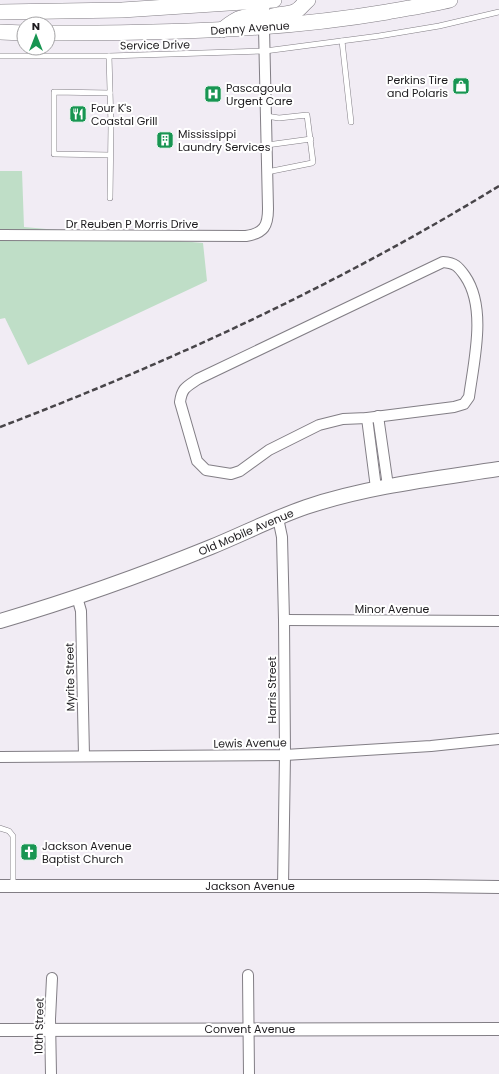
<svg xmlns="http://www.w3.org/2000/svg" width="499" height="1074" font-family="Poppins,sans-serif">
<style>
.green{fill:#bfdec7}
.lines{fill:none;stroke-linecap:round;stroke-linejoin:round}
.service-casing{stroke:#827e85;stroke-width:6}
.minor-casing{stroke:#827e85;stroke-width:12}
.tertiary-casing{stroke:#827e85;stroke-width:14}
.secondary-casing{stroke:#827e85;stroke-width:16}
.primary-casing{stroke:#827e85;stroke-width:16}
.service{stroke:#fff;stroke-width:5}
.minor{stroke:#fff;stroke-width:10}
.tertiary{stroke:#fff;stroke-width:12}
.secondary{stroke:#fff;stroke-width:14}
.primary{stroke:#fff;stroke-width:15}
.rail{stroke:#484549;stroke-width:2.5;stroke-dasharray:6 3;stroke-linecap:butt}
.labels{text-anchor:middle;stroke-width:4;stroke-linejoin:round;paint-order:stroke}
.street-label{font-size:11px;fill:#1c1a1d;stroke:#fff}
.poi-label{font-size:11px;fill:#1c1a1d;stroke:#fff;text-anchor:start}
</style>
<rect width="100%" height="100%" fill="#f1ecf4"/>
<path class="green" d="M0,171h22l2,56 179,16 4,38 -179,84 -23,-47 -5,1z"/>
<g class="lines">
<defs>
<g id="service">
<path d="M342,41l9,81"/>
<path d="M0,56h109l156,-5 114,-15 60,-10 60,-14"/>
<path d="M109,56l2,69 -1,73"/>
<path d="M110,93l-56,-1v62l56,1"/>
<path d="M266,116l13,2 28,-3 6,47 -1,1 -45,9"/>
<path d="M267,145l44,-6"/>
<path d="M0,828l9,3 4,5v50"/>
</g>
<g id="minor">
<path d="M0,235l246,1c18,-3 22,-10 22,-27l-4,-181"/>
<path d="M443,262c12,1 15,4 22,14 22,32 9,84 4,121l-5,7 -10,3 -87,11 -24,1 -24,6 -50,25 -29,21 -9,3 -25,-4 -9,-9 -17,-59c2,-14 6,-15 18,-23z"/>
<path d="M378,416l10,70"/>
<path d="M367,418l9,70"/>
<path d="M278,518l4,19 2,83 1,135 -2,131"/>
<path d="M77,597l4,14 3,145"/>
<path d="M284,620l215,1"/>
<path d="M0,757l285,-2 146,-9 68,-7"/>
<path d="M248,975l1,99"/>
<path d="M51,1074l-1,-55 2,-41"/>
</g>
<g id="tertiary">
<path d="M0,886h426l73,1"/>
<path d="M0,1030l499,-1"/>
</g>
<path id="secondary" d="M0,621c72,-21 142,-46 211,-74 32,-13 63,-29 95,-40 63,-21 128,-28 193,-38"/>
<g id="primary">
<path d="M0,12l122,-2 152,-10"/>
<path d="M264,28c6,-20 20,-10 32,-17 4,-2 8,-8 12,-11"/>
<path d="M222,30c5,-4 12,-10 19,-12 12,-4 21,0 22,-17"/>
<path d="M0,32l24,1"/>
<path d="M48,33c114,0 227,-2 339,-21 21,-4 43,-7 63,-12"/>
</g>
</defs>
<use href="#service" class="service-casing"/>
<use href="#minor" class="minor-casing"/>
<use href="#tertiary" class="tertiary-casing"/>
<use href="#secondary" class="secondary-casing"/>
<use href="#primary" class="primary-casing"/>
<use href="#service" class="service"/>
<use href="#minor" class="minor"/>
<use href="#tertiary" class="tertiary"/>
<use href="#secondary" class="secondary"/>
<use href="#primary" class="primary"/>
<path class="rail" d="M0,427c173,-66 341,-144 499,-241"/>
</g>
<defs>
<symbol id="shop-square" viewBox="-11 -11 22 22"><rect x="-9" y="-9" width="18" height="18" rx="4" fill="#189552" stroke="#fff"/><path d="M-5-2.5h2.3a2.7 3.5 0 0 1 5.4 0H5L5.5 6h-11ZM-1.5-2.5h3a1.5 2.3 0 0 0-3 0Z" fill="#fff"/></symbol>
<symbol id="hospital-square" viewBox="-11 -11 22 22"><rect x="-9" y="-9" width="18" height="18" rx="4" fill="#189552" stroke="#fff"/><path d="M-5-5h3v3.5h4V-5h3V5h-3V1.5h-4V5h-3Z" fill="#fff"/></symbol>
<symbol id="restaurant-square" viewBox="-11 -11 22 22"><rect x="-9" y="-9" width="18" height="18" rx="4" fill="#189552" stroke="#fff"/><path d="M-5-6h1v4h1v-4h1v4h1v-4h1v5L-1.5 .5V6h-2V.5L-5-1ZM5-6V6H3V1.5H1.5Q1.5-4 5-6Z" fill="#fff"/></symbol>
<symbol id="building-square" viewBox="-11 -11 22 22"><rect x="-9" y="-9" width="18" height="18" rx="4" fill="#189552" stroke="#fff"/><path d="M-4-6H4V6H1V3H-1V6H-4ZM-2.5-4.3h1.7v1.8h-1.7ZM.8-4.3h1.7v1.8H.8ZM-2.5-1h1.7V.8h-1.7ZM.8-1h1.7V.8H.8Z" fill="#fff"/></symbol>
<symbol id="church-square" viewBox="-11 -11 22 22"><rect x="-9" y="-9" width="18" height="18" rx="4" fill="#189552" stroke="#fff"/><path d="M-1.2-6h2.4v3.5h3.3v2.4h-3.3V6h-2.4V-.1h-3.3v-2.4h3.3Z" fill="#fff"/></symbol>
</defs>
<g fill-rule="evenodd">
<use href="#shop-square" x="451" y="76" width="20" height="20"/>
<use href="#hospital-square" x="203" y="84" width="20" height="20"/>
<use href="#restaurant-square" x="68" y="104" width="20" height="20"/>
<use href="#building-square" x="155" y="130" width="20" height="20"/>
<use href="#church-square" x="19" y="842" width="20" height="20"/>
</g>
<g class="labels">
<g class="street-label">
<text transform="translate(250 28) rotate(-4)" y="4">Denny Avenue</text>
<text transform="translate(155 45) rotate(-1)" y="4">Service Drive</text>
<text x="132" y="228">Dr Reuben P Morris Drive</text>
<text transform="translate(246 532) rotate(-23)" y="4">Old Mobile Avenue</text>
<text x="392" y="613">Minor Avenue</text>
<text transform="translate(70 677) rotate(-91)" y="4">Myrite Street</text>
<text transform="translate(272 690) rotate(-90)" y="4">Harris Street</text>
<text transform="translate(250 743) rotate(-1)" y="4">Lewis Avenue</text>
<text x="250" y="890">Jackson Avenue</text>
<text transform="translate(39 1026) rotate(-89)" y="4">10th Street</text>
<text x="250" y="1033">Convent Avenue</text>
</g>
<g class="poi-label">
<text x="448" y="84" text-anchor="end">Perkins Tire<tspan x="448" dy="13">and Polaris</tspan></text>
<text x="226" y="92">Pascagoula<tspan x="226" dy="13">Urgent Care</tspan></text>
<text x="91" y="112">Four K's<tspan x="91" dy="13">Coastal Grill</tspan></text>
<text x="178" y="138">Mississippi<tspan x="178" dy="13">Laundry Services</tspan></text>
<text x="42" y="850">Jackson Avenue<tspan x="42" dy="13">Baptist Church</tspan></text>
</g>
</g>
<g transform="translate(36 36)"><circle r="19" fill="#ffffff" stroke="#a4a3a5"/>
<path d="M0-3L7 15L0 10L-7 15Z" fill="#189552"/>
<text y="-6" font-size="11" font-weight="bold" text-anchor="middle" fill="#1c1a1d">N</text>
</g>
</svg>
